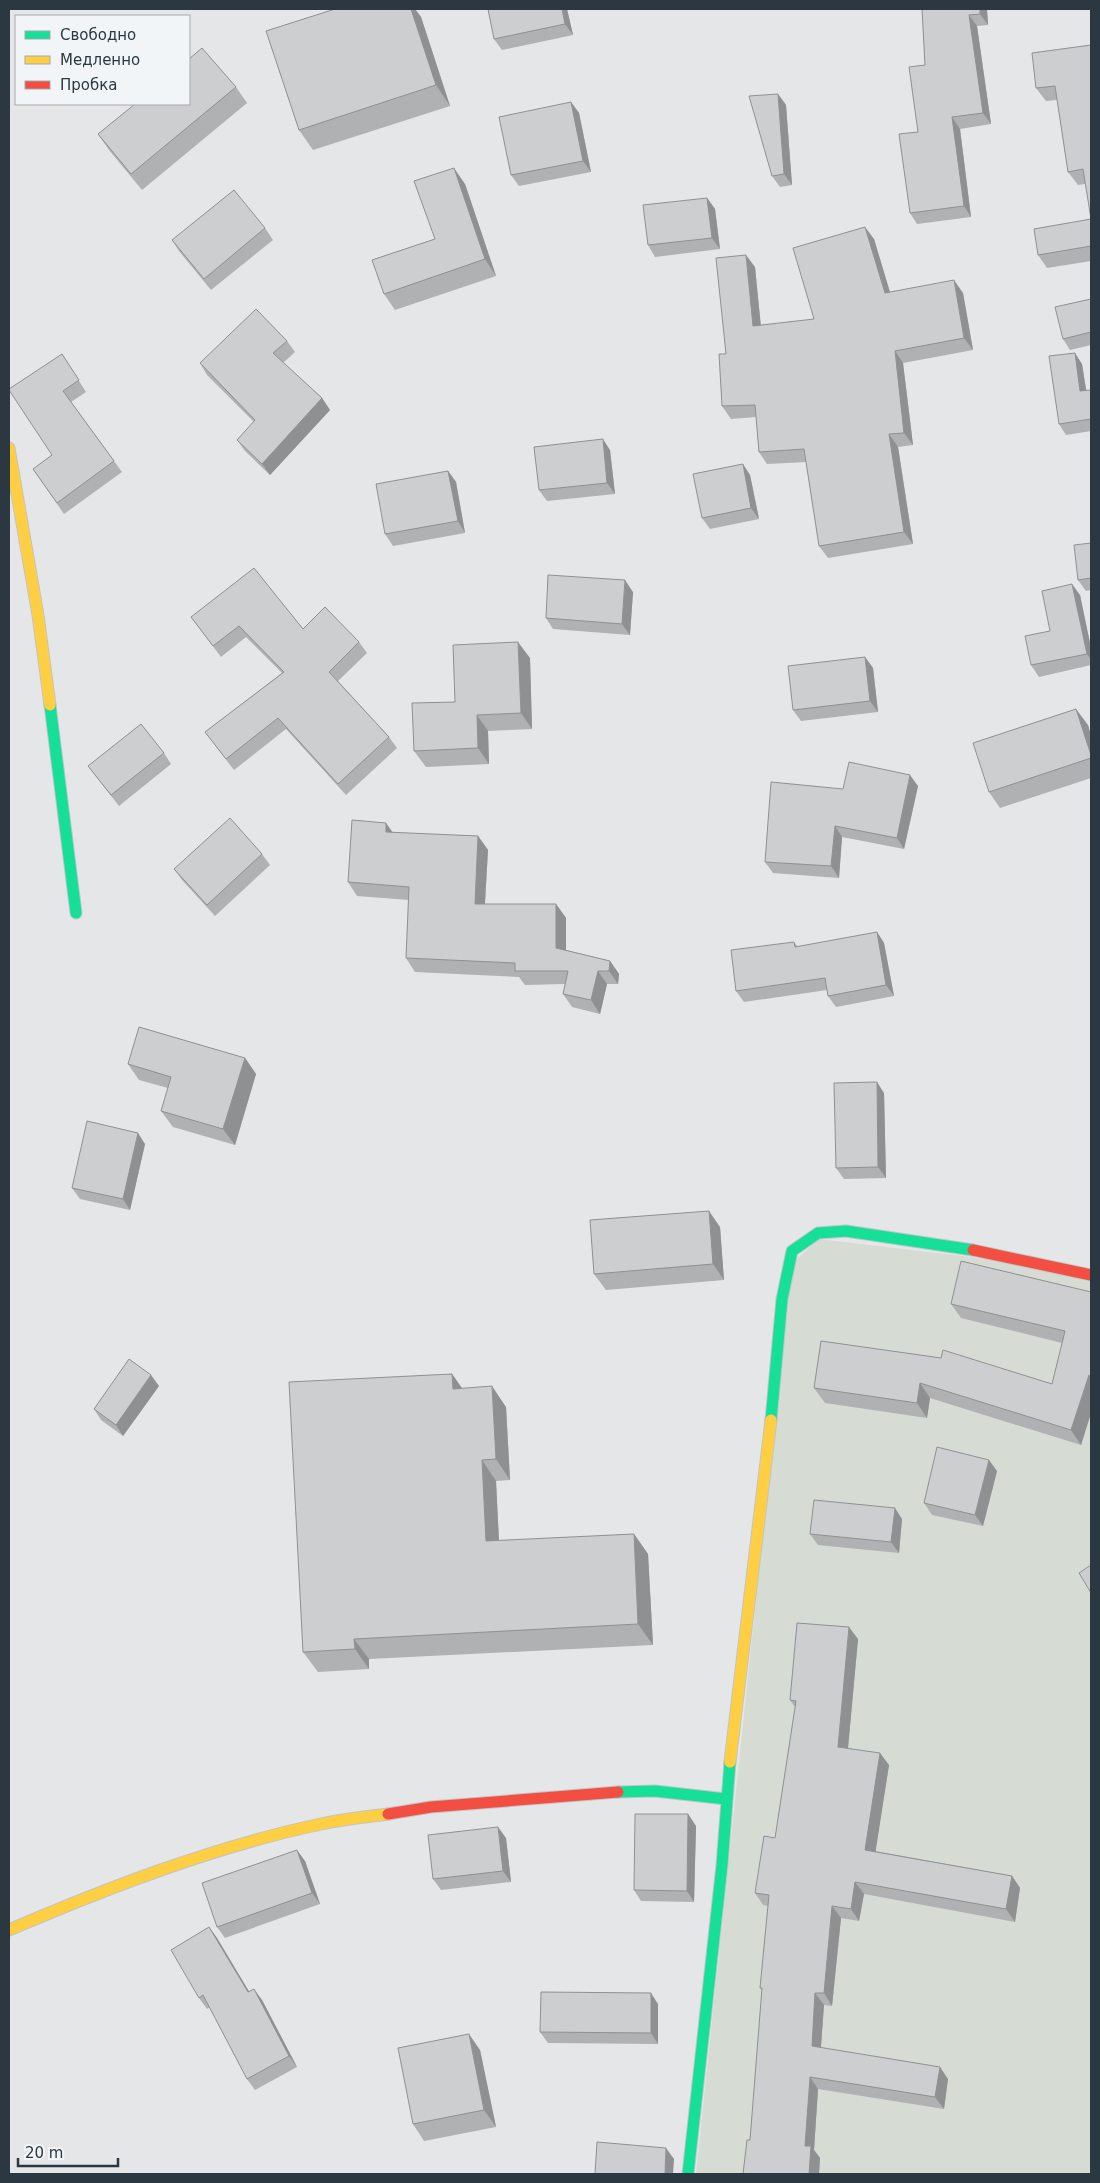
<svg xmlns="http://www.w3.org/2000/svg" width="1100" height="2183" font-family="'DejaVu Sans',sans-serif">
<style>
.green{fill:#d6dcd4}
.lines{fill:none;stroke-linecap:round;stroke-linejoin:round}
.fast-casing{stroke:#c2c4c6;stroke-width:13}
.slow-casing{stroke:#c2c4c6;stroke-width:13}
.jam-casing{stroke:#c2c4c6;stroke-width:13}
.fast{stroke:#16e098;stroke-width:11}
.slow{stroke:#ffcf43;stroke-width:11}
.jam{stroke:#f24e42;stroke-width:11}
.wall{fill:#afb1b3}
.shaded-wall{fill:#8f9092}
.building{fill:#ccced0;stroke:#8f9092}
</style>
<rect width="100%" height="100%" fill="#e4e6e8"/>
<path class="green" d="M818,1239l273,32v903h-395l95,-909z"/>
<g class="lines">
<defs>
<g id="fast">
<path d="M50,705l26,208"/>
<path d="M771,1420l11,-121 10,-48 26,-18 28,-2 127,19"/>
<path d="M618,1792l37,-1 71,8"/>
<path d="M688,2174l34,-309 8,-103"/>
</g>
<g id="slow">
<path d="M9,448l29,167 12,90"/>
<path d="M730,1762l41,-342"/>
<path d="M9,1930c98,-42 207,-84 312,-106 22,-5 45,-7 67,-10"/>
</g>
<g id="jam">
<path d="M973,1250l118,25"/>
<path d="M388,1814l43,-7 187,-15"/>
</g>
</defs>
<use href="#fast" class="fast-casing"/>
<use href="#slow" class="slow-casing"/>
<use href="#jam" class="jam-casing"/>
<use href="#fast" class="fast"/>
<use href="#slow" class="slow"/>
<use href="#jam" class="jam"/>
</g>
<g class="wall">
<path d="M335,9h80l6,8 29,89 -137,44 -14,-20z"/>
<path d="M567,9l6,26 -71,15 -8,-11z"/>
<path d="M922,9h65l1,16 -11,1 14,98 -31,5 11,88 -54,7 -7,-11 15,-148z"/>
<path d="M1091,45l-6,139 -7,1 -10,-13 -11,-72 -11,1 -10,-13z"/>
<path d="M236,87l11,16 -105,87 -33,-40 -11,-16z"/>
<path d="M778,94l8,11 6,80 -12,2 -8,-11z"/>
<path d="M571,102l8,11 12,59 -72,14 -8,-11z"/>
<path d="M465,184l31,92 -101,34 -11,-16 51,-55z"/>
<path d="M707,198l8,11 5,40 -65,8 -7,-12z"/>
<path d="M1091,219v42l-44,7 -9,-13z"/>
<path d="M265,228l8,12 -62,50 -32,-39 -7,-11z"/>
<path d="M874,239l16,53 73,1 10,57 -70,13 10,82 -15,2 15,97 -85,14 -9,-12 -13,-84 -39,2 -8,-12 -3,-35 -25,2 -9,-13 4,-52 29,-87 6,59 53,-7z"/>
<path d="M1091,299v46l-21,5 -7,-11z"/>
<path d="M287,341l8,11 -12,11 39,35 8,12 -60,65 -25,-24 -8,-11 17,-18 -47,-47 -7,-12z"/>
<path d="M62,354l24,38 -15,10 51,70 -58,42 -31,-45 19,-14z"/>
<path d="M1082,364l4,26h5v41l-25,4 -7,-11z"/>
<path d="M610,450l5,44 -68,7 -8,-11z"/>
<path d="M448,471l8,11 9,51 -72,13 -8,-12z"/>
<path d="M750,475l9,44 -49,10 -8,-11z"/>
<path d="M1091,543v47l-5,1 -8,-11z"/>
<path d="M633,592l-3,43 -77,-6 -7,-11z"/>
<path d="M1080,595l11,53v17l-52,12 -8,-12 19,-34z"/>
<path d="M191,617l112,12 56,13 8,11 -29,28 51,56 8,11 -51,47 -60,-66 -52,41 -29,-38 77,-59 -36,-36 -25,20z"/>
<path d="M865,657l8,11 5,44 -77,9 -8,-11z"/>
<path d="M530,658l2,71 -44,2 1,33 -63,3 -12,-16 41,-49z"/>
<path d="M1088,725l3,11v42l-91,30 -11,-16z"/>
<path d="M164,753l7,11 -52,42 -31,-40z"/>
<path d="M918,786l-14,63 -62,-12 -3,41 -66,-5 -8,-11 78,-73z"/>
<path d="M393,833l85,3 10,14 -3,54h71l10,14v32l44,11 9,13 -1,10h-11l-7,30 -28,-7 -9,-13 2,-10 -40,1 -6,-8 -104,-5 -9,-14 3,-58 -52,-4 -9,-14z"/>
<path d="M262,854l8,11 -55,51 -33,-36 -8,-11z"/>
<path d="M877,932l7,11 10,53 -58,11 -8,-11 -1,-6 -83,12 -8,-11 58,-49 4,5z"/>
<path d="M245,1058l11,16 -21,71 -62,-18 -12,-16 7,-23 -29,-8 -11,-16z"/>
<path d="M884,1093l2,85 -42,1 -8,-11z"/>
<path d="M145,1144l-15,66 -50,-11 -8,-11z"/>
<path d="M720,1227l4,53 -118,10 -12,-16z"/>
<path d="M1091,1292v121l-10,32 -151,-47 -3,20 -102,-15 -11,-15 7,-47 231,43 10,-41 -101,-25 -10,-14z"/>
<path d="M452,1374l10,14 44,19 4,73 -14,1 3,60 135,-7 14,20 5,91 -284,14v10l-51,3 -15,-20z"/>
<path d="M159,1386l-36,50 -22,-16 -7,-11z"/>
<path d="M997,1471l-14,55 -51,-11 -8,-12z"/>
<path d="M902,1519l-3,34 -81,-8 -8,-11z"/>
<path d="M858,1639l-10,109 41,17 -14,86 137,25 8,12 -5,34 -151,-28 -5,27 -18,-3 -9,88 -8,-1 -3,43 127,31 -4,30 -126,-20 -4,61 6,8 -1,16h-76l7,-34 12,-150 -2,-2 8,-82 -5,-1 -8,-12 20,-55 20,-131 -5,-7z"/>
<path d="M688,1814l8,12 -2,76 -53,-1 -7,-11z"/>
<path d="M506,1838l5,44 -70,8 -8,-11z"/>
<path d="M305,1861l15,43 -95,34 -8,-11z"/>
<path d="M209,1927l8,11 32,54 13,8 35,67 -42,23 -8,-11 -37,-72 -3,2 -8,-11z"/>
<path d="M658,2004v40l-110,-1 -8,-11z"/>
<path d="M480,2050l16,77 -72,14 -11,-17z"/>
</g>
<g class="shaded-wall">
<path d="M411,9h4l6,8 29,89 -14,-21z"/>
<path d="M562,9h5l6,26 -8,-11z"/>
<path d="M980,9h7l1,16 -8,-11z"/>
<path d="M969,15l8,11 14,98 -8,-11z"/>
<path d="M778,94l8,11 6,80 -8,-11z"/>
<path d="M571,102l8,11 12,59 -8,-11z"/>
<path d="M952,117l8,12 11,88 -7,-11z"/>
<path d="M454,168l11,16 31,92 -11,-17z"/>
<path d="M707,198l8,11 5,40 -8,-11z"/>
<path d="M865,227l9,12 20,67 -9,-13z"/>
<path d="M746,255l9,12 7,72 -9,-13z"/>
<path d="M954,280l9,13 10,57 -9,-12z"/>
<path d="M895,351l8,12 10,82 -9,-12z"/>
<path d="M1075,353l7,11 6,38 -8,-11z"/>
<path d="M322,398l8,12 -60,65 -8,-11z"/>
<path d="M889,434l9,13 15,97 -9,-12z"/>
<path d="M603,439l7,11 5,44 -8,-11z"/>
<path d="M743,464l7,11 9,44 -8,-11z"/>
<path d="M448,471l8,11 9,51 -7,-12z"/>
<path d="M625,580l8,12 -3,43 -8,-11z"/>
<path d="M1072,584l8,11 11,53v12l-4,-6z"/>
<path d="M518,642l12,16 2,71 -11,-16z"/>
<path d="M865,657l8,11 5,44 -8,-11z"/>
<path d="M1076,709l12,16 3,11v19z"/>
<path d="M477,715l11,16 1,33 -11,-16z"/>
<path d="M910,775l8,11 -14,63 -7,-11z"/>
<path d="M386,823l10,14 -10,-5z"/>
<path d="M835,826l7,11 -3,41 -8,-12z"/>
<path d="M478,836l10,14 -4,68 -9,-14z"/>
<path d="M556,904l10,14v43l-10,-13z"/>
<path d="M877,932l7,11 10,53 -8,-11z"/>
<path d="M610,961l9,13 -1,10 -9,-13z"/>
<path d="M598,971l9,13 -7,30 -9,-14z"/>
<path d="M245,1058l11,16 -21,71 -12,-16z"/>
<path d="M877,1082l7,11 2,85 -8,-11z"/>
<path d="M138,1133l7,11 -15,66 -7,-11z"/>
<path d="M709,1211l11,16 4,53 -11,-16z"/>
<path d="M452,1374l14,20 -13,-5z"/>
<path d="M151,1375l8,11 -36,50 -7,-11z"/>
<path d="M1089,1375l2,4v34l-10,32 -10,-15z"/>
<path d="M920,1383l10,15 -3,20 -10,-15z"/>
<path d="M492,1386l14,21 4,73 -14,-21z"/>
<path d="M482,1460l14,21 4,81 -14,-21z"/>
<path d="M989,1460l8,11 -14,55 -8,-11z"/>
<path d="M895,1508l7,11 -3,34 -8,-11z"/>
<path d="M634,1534l14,20 5,91 -15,-21z"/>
<path d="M849,1627l9,12 -11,120 -9,-12z"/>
<path d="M354,1639l15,20v10l-14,-20z"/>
<path d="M880,1753l9,12 -15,97 -9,-12z"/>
<path d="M688,1814l8,12 -2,76 -7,-11z"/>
<path d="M498,1827l8,11 5,44 -8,-11z"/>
<path d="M297,1850l8,11 15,43 -8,-11z"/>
<path d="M1012,1876l8,12 -5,34 -9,-13z"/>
<path d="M855,1882l9,12 -5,27 -8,-12z"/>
<path d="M832,1906l9,12 -9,88 -8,-13z"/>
<path d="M209,1927l8,11 39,65 -8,-11z"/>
<path d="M254,1989l8,11 35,67 -8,-11z"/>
<path d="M651,1993l7,11v40l-7,-11z"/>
<path d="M815,1993l9,12 -4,54 -8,-13z"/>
<path d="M469,2034l11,16 16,77 -12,-17z"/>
<path d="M940,2067l8,12 -4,30 -9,-12z"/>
<path d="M810,2077l8,12 -4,61 6,8 -1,16h-10l-4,-28z"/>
<path d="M666,2148l8,11 -1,15h-8z"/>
</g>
<g class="building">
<path d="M335,9h76l25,76 -137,45 -33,-99z"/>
<path d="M488,9h74l3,15 -71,15z"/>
<path d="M922,9h58v5l-11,1 14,98 -31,4 12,89 -54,7 -11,-79 19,-2 -9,-65 16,-2z"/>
<path d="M1091,45v174l-8,-50 -15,3 -13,-86 -19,2 -4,-35z"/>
<path d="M202,48l34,39 -105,87 -33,-40 37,-30h54v-45z"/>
<path d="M778,94l6,80 -12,2 -23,-80z"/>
<path d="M571,102l12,59 -72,14 -12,-58z"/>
<path d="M454,168l31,91 -101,35 -12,-34 63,-21 -21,-58z"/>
<path d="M234,190l31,38 -61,51 -32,-39z"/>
<path d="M707,198l5,40 -64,7 -5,-40z"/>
<path d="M1091,219v27l-53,9 -4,-26z"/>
<path d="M865,227l20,66 69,-13 10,58 -69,13 9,82 -15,1 15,98 -85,14 -15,-97 -45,3 -4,-47 -33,1 -3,-52h7l-10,-96 30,-3 7,71 61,-7 -21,-71z"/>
<path d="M1091,299v33l-28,7 -8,-32z"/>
<path d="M256,309l31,32 -14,12 49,45 -60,66 -25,-24 18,-20 -55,-57z"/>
<path d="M1075,353l5,38 11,-1v29l-32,5 -10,-68z"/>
<path d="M62,354l17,26 -16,11 51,70 -57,42 -24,-34 19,-14 -43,-65v-1z"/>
<path d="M603,439l4,44 -68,7 -5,-43z"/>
<path d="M743,464l8,44 -49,10 -9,-44z"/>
<path d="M448,471l10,50 -73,13 -9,-50z"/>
<path d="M1091,543v35l-13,2 -4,-35z"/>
<path d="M254,568l49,61 22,-22 34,35 -30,30 60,65 -51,47 -60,-66 -52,41 -21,-27 79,-60 -45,-46 -26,20 -22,-29z"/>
<path d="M548,575l77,5 -3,44 -76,-6z"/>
<path d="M1072,584l15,70 -56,11 -6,-29 25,-5 -8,-40z"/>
<path d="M518,642l3,71 -44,2 1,33 -64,3 -2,-48 43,-1 -2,-57z"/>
<path d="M865,657l5,44 -77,9 -5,-44z"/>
<path d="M1076,709l15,46v3l-102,34 -16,-49z"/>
<path d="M141,724l23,29 -53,42 -23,-29z"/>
<path d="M849,762l61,13 -13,63 -62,-12 -4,40 -66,-4 6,-80 72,7z"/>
<path d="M230,818l32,36 -55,51 -33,-36z"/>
<path d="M352,820l34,3v9l92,4 -3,68h81v44l54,13 -1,10h-11l-7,29 -28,-6 5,-23h-53v-8l-109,-5 3,-71 -61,-5z"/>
<path d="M877,932l9,53 -58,11 -3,-18 -89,13 -5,-41 63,-8 1,5z"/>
<path d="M139,1027l106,31 -22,71 -62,-18 10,-34 -43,-13z"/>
<path d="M877,1082l1,85 -42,1 -2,-85z"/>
<path d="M87,1121l51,12 -15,66 -51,-11z"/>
<path d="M709,1211l4,53 -119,10 -4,-54z"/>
<path d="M961,1261l130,31v87l-2,-4 -18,55 -151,-47 -3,20 -103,-15 7,-47 120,17 2,-8 109,34 13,-53 -114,-27z"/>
<path d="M129,1359l22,16 -35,50 -22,-16z"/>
<path d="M452,1374l1,15 39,-3 4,73 -14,1 4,81 148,-7 4,90 -284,15 1,10 -52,3 -14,-270z"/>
<path d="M937,1447l52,13 -14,55 -51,-12z"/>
<path d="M814,1500l81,8 -4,34 -81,-8z"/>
<path d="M1091,1565v28l-12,-20z"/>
<path d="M797,1623l52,4 -11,120 42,6 -15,97 147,26 -6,33 -151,-27 -4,27 -19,-3 -8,87h-9l-3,53 128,21 -5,30 -125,-20 -5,69h6l-2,28h-66l4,-34h3l12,-152h-2l9,-93 -14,-2 9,-57 11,2 21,-137 -6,-1z"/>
<path d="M635,1814h53l-1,77 -53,-1z"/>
<path d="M498,1827l5,44 -70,8 -5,-44z"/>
<path d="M297,1850l15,43 -95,34 -15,-44z"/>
<path d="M209,1927l39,65 6,-3 35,67 -42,23 -44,-84 -4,3 -28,-48z"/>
<path d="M541,1992l110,1v40l-111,-1z"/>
<path d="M469,2034l15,76 -71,14 -15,-76z"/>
<path d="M597,2142l69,6 -1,26h-70z"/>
</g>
<rect width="1100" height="2183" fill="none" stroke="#2b3841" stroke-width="20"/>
<rect x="15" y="15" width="175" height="90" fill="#f2f5f7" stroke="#a2a9ae"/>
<rect x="25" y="31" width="25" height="8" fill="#16e098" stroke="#a2a9ae"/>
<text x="60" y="40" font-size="15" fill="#2b3841">Свободно</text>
<rect x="25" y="56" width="25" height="8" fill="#ffcf43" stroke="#a2a9ae"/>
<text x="60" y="65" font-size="15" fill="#2b3841">Медленно</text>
<rect x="25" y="81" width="25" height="8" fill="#f24e42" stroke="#a2a9ae"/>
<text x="60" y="90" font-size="15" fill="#2b3841">Пробка</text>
<path d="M18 2158v8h100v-8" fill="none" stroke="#2b3841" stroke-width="2.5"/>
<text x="25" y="2158" font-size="15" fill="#2b3841" stroke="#f2f5f7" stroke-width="4" paint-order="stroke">20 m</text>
</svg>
